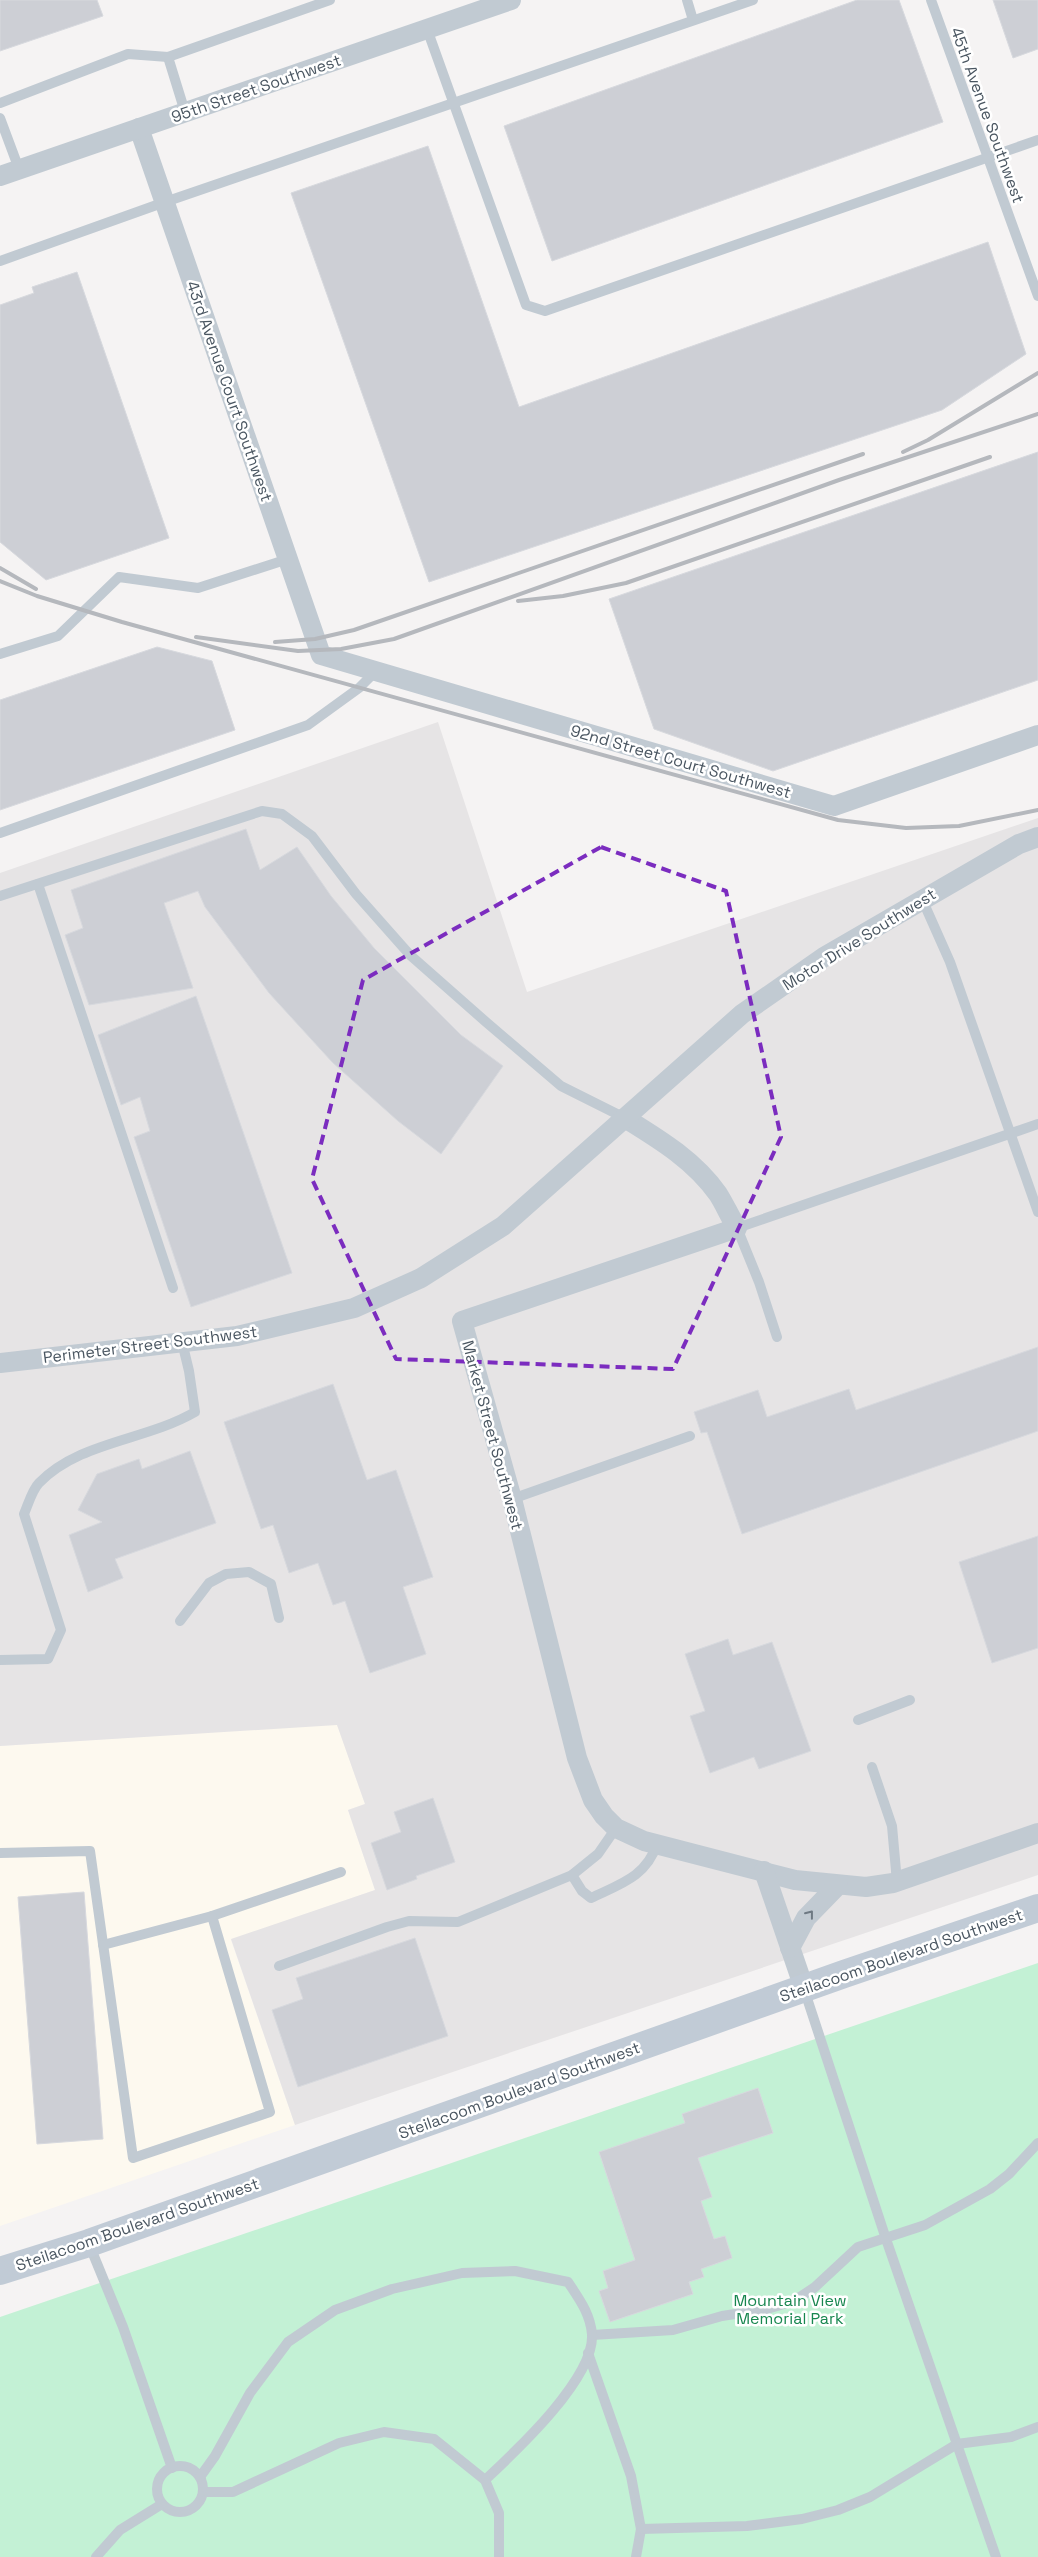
<svg xmlns="http://www.w3.org/2000/svg" width="1038" height="2557" font-family="'Space Grotesk',sans-serif">
<style>
.commercial{fill:#fdf9ef}
.education{fill:#e6e4e5}
.green{fill:#c3f1d5}
.building{fill:#cdcfd5;stroke:#d7d9de}
.lines{fill:none;stroke-linecap:round;stroke-linejoin:round}
.service{stroke:#c1cad2;stroke-width:10}
.minor{stroke:#c1cad2;stroke-width:20}
.secondary{stroke:#c1cbd6;stroke-width:28}
.rail{stroke:#b5b8bd;stroke-width:4}
.oneway{stroke:#6e7983}
.marked{fill:none;stroke:#7b2cbf;stroke-width:4;stroke-dasharray:10 6;stroke-linejoin:round}
.labels{text-anchor:middle;stroke-width:5;stroke-linejoin:round;paint-order:stroke}
.street-label{font-size:16px;fill:#4a5661;stroke:#fff}
.park-label{font-size:16px;fill:#17864f;stroke:#fff}
</style>
<rect width="100%" height="100%" fill="#f5f3f3"/>
<path class="commercial" d="M337,1724l28,80 -17,6 27,80 -144,50 64,185 -295,101v-480z"/>
<path class="education" d="M438,722l89,270 511,-174v1057l-743,250 -64,-186 144,-49 -27,-80 17,-6 -28,-79 -337,21v-873z"/>
<path class="green" d="M1038,1963v594h-1038v-240z"/>
<g class="building">
<path d="M0,0h97l6,16 -103,35z"/>
<path d="M857,0h42l44,122 -391,139 -48,-135z"/>
<path d="M993,0h45v49l-25,9z"/>
<path d="M428,146l91,261 469,-165 38,112 -84,56 -513,172 -138,-389z"/>
<path d="M77,272l92,266 -123,42 -46,-38v-237l34,-12 -2,-6z"/>
<path d="M1038,452v228l-265,91 -119,-42 -45,-130z"/>
<path d="M157,647l55,14 23,69 -235,80v-110z"/>
<path d="M246,829l14,41 37,-23 34,49 43,52 87,87 42,31 -62,88 -43,-33 -66,-59 -63,-69 -64,-86 -7,-16 -34,12 29,85 -104,17 -24,-70 18,-7 -12,-38z"/>
<path d="M196,996l96,277 -101,34 -57,-170 16,-6 -10,-34 -19,8 -23,-70z"/>
<path d="M1038,1347v84l-296,103 -35,-102 -6,1 -7,-21 64,-22 9,27 82,-28 7,21z"/>
<path d="M333,1384l34,96 29,-10 37,107 -30,10 23,67 -56,19 -25,-72 -12,4 -15,-42 -29,10 -16,-48 -12,4 -37,-107z"/>
<path d="M190,1451l26,72 -101,36 8,19 -35,14 -19,-57 33,-13 -24,-12 19,-36 42,-15 3,10z"/>
<path d="M1038,1536v112l-46,15 -33,-101z"/>
<path d="M728,1639l5,16 39,-13 39,109 -52,18 -5,-12 -44,16 -20,-57 15,-5 -20,-57z"/>
<path d="M433,1798l22,64 -39,14 1,3 -30,11 -16,-47 30,-11 -7,-20z"/>
<path d="M84,1892l19,247 -66,5 -19,-247z"/>
<path d="M415,1938l33,98 -150,51 -26,-77 31,-11 -7,-21z"/>
<path d="M758,2088l15,45 -75,25 14,39 -11,4 13,38 11,-3 7,22 -31,11 3,8 -15,5 4,12 -83,28 -11,-31 9,-3 -5,-17 32,-11 -36,-108 86,-29 -3,-9z"/>
</g>
<g class="lines">
<g class="service">
<path d="M687,0l6,20"/>
<path d="M931,0l107,296"/>
<path d="M427,29l99,276 19,6 493,-171"/>
<path d="M168,57l17,55"/>
<path d="M0,103l128,-49 40,3 162,-57"/>
<path d="M0,118l19,51"/>
<path d="M0,261l165,-59 588,-202"/>
<path d="M0,654l58,-18 61,-59 79,11 90,-29"/>
<path d="M0,833l308,-108 51,-37 17,-17"/>
<path d="M38,884l135,404"/>
<path d="M0,896l262,-85 20,3 30,22 44,58 54,61 76,67 75,64 64,32"/>
<path d="M922,899l28,63 88,250"/>
<path d="M777,1337l-18,-55 -22,-54 301,-104"/>
<path d="M512,1499l178,-63"/>
<path d="M180,1621l29,-38 17,-9 23,-2 22,12 8,34"/>
<path d="M0,1660l48,-1 13,-29 -37,-116c4,-9 8,-24 15,-31 41,-42 106,-42 156,-71l-6,-41 -7,-29"/>
<path d="M858,1720l52,-20"/>
<path d="M872,1767l20,59 5,56"/>
<path d="M0,1853l90,-2 43,307 137,-46 -58,-196 129,-44"/>
<path d="M572,1875l10,16 9,7c29,-14 55,-21 66,-54"/>
<path d="M103,1945l109,-29"/>
<path d="M279,1966l108,-39 22,-6 49,1 114,-47 26,-21 18,-26"/>
<path d="M804,1989l82,250 110,318"/>
<path d="M89,2244l34,83 49,141"/>
<path d="M592,2335l81,-5 49,-14 45,-7 27,-8 21,-14 43,-40 67,-22 65,-36 19,-15 29,-31"/>
<path d="M588,2353l43,123 10,53 -5,28"/>
<circle cx="180" cy="2489" r="23"/>
<path d="M200,2477l15,-21 35,-63 38,-51 47,-32 57,-21 70,-16 53,-2 53,11c11,17 22,31 24,52 3,44 -76,117 -107,146"/>
<path d="M203,2492h30l106,-49 45,-11 50,7 51,41 14,33v44"/>
<path d="M641,2529l106,-3 55,-7 36,-9 32,-13 87,-53 54,-7 27,-10"/>
<path d="M96,2557l24,-27 42,-26"/>
</g>
<g class="minor">
<path d="M139,128l182,527 513,151 204,-71"/>
<path d="M0,176l511,-176"/>
<path d="M625,1118c34,21 69,42 93,76 7,11 12,23 19,34l-275,93 50,178 65,259 16,42 11,16 12,12 28,13 151,39 71,7 27,-4 145,-50"/>
<path d="M0,1363l237,-27 117,-28 67,-30 82,-52 239,-212 82,-57 195,-113 19,-7"/>
<path d="M764,1871l40,117"/>
<path d="M790,1948l16,-30 32,-33"/>
</g>
<path class="secondary" d="M0,2271l89,-28 755,-269 194,-66"/>
<g class="rail">
<path d="M903,452l25,-12 110,-67"/>
<path d="M0,568l36,21"/>
<path d="M0,581l37,15 85,26 716,198 68,8 53,-2 79,-16"/>
<path d="M518,601l45,-5 63,-13 364,-126"/>
<path d="M196,637l102,14 43,-2 53,-10 445,-159 199,-66"/>
<path d="M275,642l40,-3 39,-9 509,-176"/>
</g>
</g>
<defs><path id="oneway-chevron" d="M-2-3.5L2.5 0L-2 3.5" fill="none" stroke-width="1.6" stroke-linecap="round" stroke-linejoin="round" transform="scale(1.25)"/></defs>
<use class="oneway" href="#oneway-chevron" transform="translate(810 1914) rotate(-52)"/>
<path class="marked" d="M601,847l125,44 55,246 -108,232 -277,-10 -84,-180 51,-199z"/>
<g class="labels">
<g class="street-label">
<text transform="translate(256 88) rotate(-19)" y="6">95th Street Southwest</text>
<text transform="translate(988 115) rotate(70)" y="6">45th Avenue Southwest</text>
<text transform="translate(230 391) rotate(71)" y="6">43rd Avenue Court Southwest</text>
<text transform="translate(681 761) rotate(16)" y="6">92nd Street Court Southwest</text>
<text transform="translate(859 939) rotate(-32)" y="6">Motor Drive Southwest</text>
<text transform="translate(150 1344) rotate(-7)" y="6">Perimeter Street Southwest</text>
<text transform="translate(493 1435) rotate(75)" y="6">Market Street Southwest</text>
<text transform="translate(901 1955) rotate(-19)" y="6">Steilacoom Boulevard Southwest</text>
<text transform="translate(519 2090) rotate(-20)" y="6">Steilacoom Boulevard Southwest</text>
<text transform="translate(137 2224) rotate(-19)" y="6">Steilacoom Boulevard Southwest</text>
</g>
<g class="park-label">
<text x="790" y="2306">Mountain View<tspan x="790" dy="18">Memorial Park</tspan></text>
</g>
</g>
</svg>
